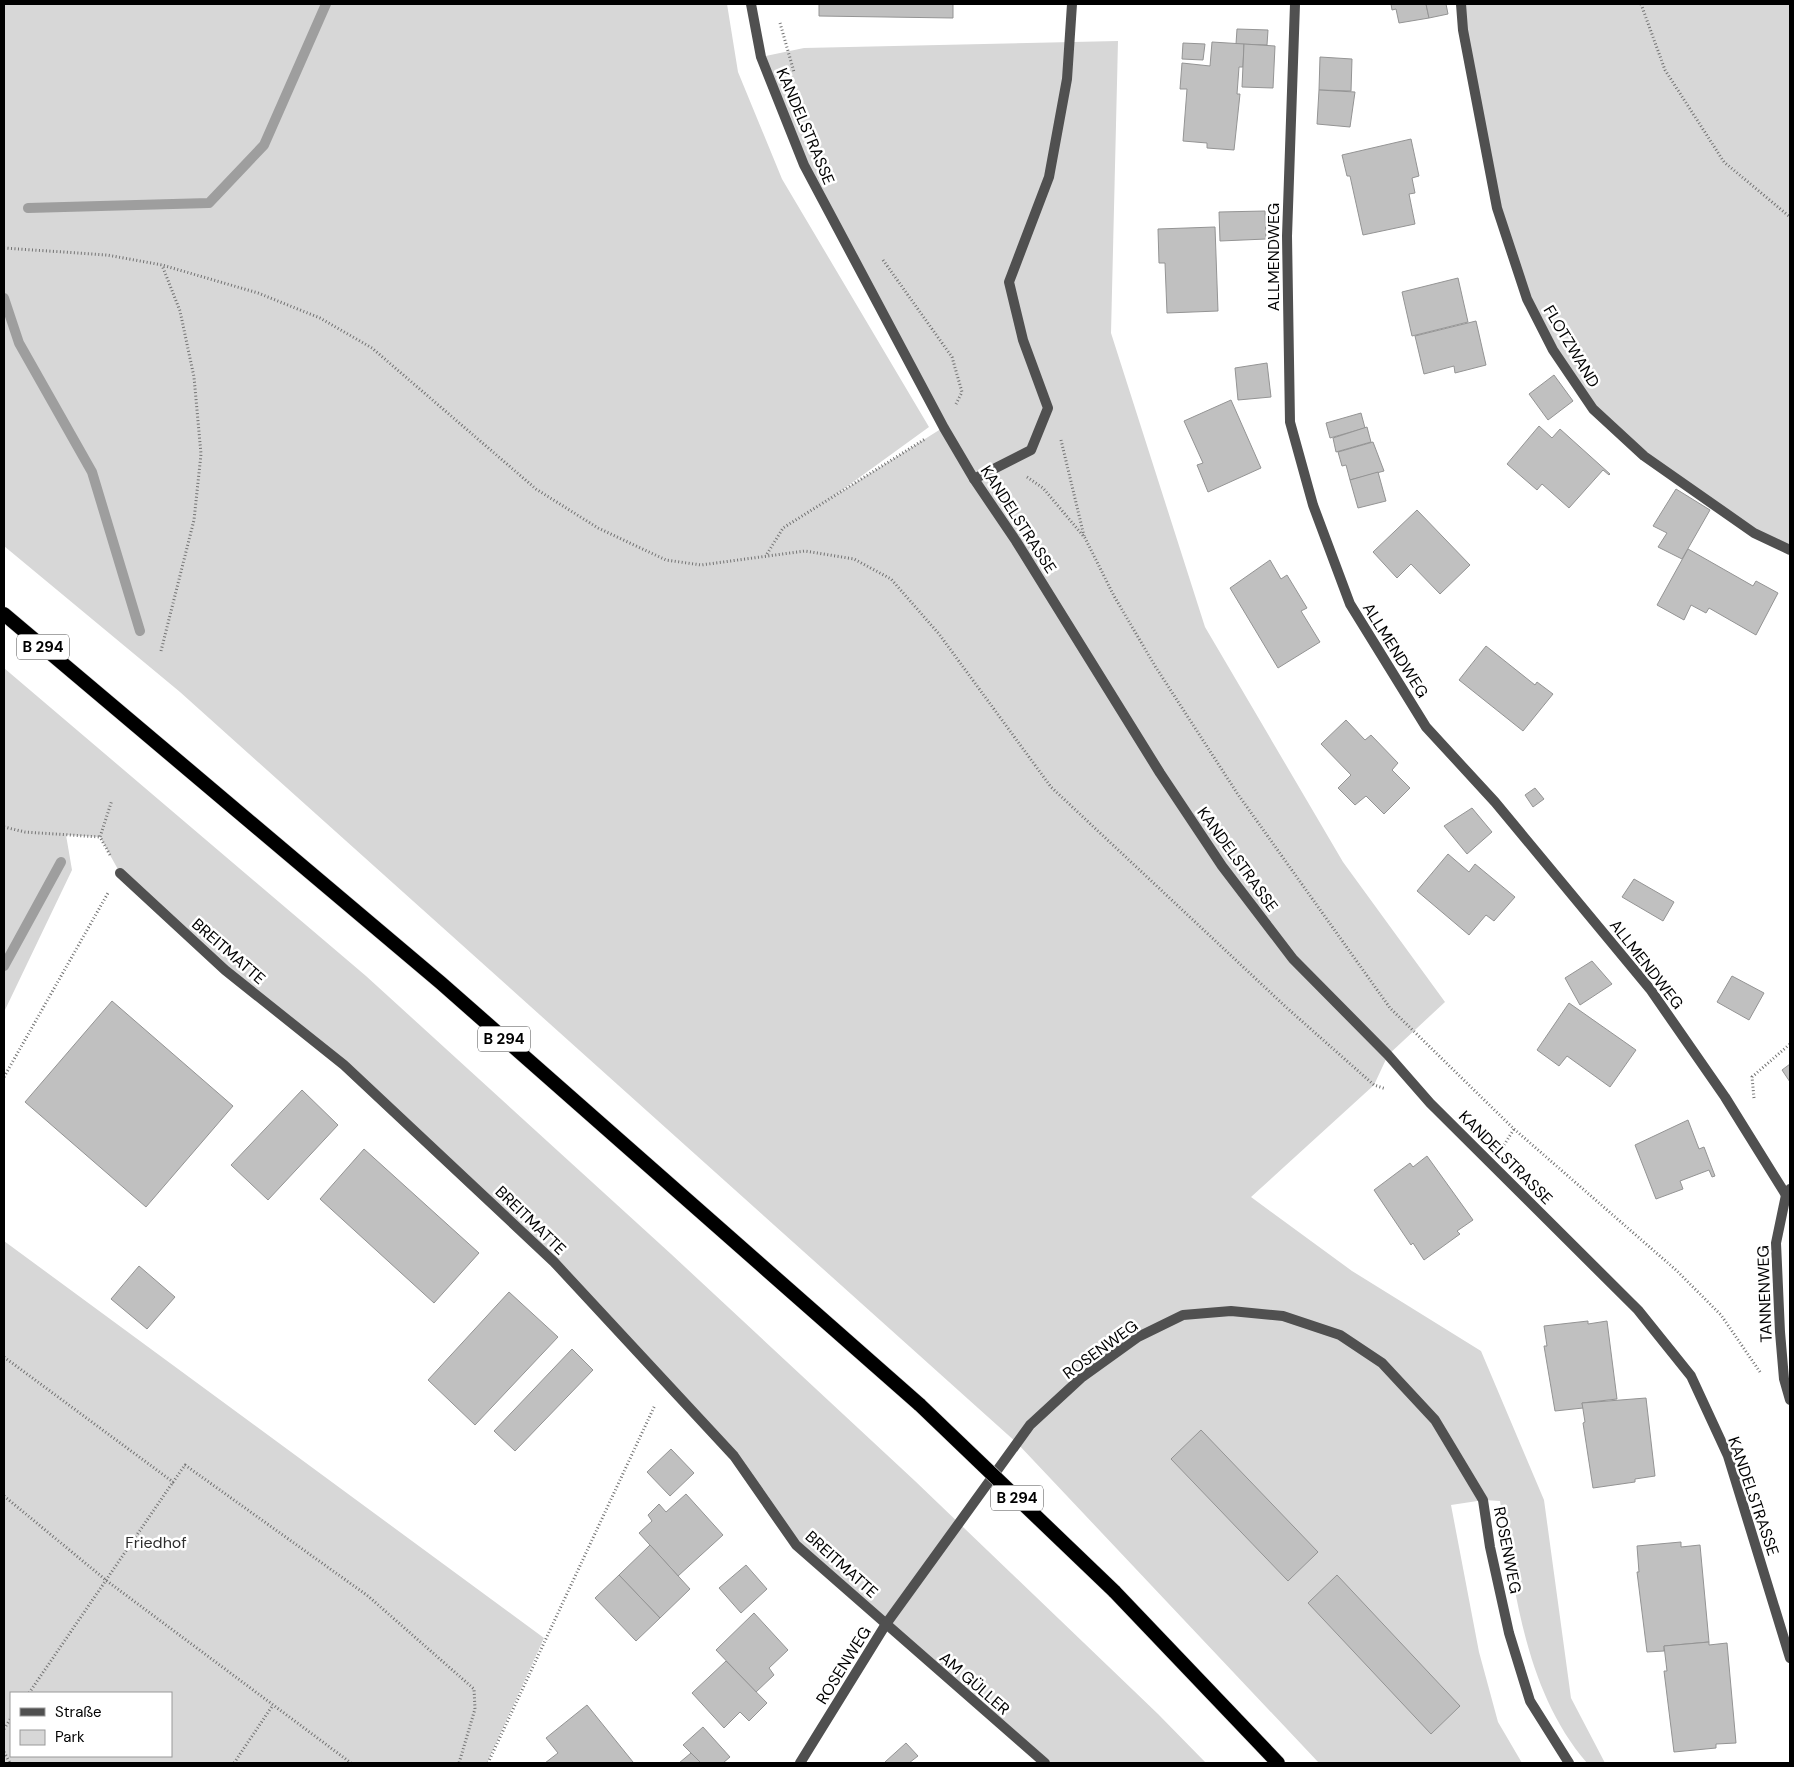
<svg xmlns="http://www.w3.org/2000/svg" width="1794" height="1767" font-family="'DM Sans',sans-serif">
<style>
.green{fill:#d7d7d7;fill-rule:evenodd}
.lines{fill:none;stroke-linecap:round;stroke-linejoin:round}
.stream{stroke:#9e9e9e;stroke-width:10}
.building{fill:#c0c0c0;stroke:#949494}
.trunk-casing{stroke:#dbdbdb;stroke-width:15}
.path{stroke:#727272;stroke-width:3;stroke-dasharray:1 2.5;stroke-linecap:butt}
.service{stroke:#505050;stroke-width:10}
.minor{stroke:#505050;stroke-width:10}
.trunk{stroke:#000;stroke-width:14}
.trunk-bridge-casing{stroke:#dbdbdb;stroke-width:15;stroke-linecap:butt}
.trunk-bridge{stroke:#000;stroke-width:14}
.labels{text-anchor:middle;stroke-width:5;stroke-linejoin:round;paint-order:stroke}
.shield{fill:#fff;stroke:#4c4c4c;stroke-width:1}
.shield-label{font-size:15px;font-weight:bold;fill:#000}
.street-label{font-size:16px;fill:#000;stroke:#fff}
.park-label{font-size:16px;fill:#2e2e2e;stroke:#fff}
</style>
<rect width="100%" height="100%" fill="#fff"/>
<g class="green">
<path d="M4,4h723l11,68 44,107 147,248 -98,71 113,-71 -140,-262 -43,-108 43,-9 314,-7 -7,292 94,294 138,235 102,140 -57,53 -14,30 -123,112 101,74 129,80 63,149 27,198 34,65h-18c-62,-72 -72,-172 -87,-262l-16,-1 -33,5 28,147 19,70 24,41h-203l-302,-320 -837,-751 -176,-146z"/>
<path d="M1461,4h329v546l-36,-18 -110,-76 -51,-47 -66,-110 -30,-91z"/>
<path d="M4,668l362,308 305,278 244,227 243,233 48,49h-161l-249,-218 -62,-89 -180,-194 -210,-197 -119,-95 -105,-97 -20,-36 -34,-2 6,35 -68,142z"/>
<path d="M4,1241l540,397 -57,125h-483zM11,1693h160v63h-160z"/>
</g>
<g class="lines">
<g class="stream">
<path d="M28,208l181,-5 55,-58 62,-141"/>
<path d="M4,298l15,45 73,129 48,159"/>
<path d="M4,966l57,-104"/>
</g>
</g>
<g class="building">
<path d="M819,4h134v14l-134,-2z"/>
<path d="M1391,4h35l3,14 -30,5 -3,-14 -4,1z"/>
<path d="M1426,4h20l2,10 -19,4z"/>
<path d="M1237,29l31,1 -1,15 -31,-1z"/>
<path d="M1212,42l32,2 -1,23h-4l-2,27h3l-6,56 -27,-2v-5l-24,-2 4,-52h-7l2,-26 28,3z"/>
<path d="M1183,43l22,1 -2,16 -21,-1z"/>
<path d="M1244,44l31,2 -2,42 -31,-1z"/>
<path d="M1320,57l32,2 -1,32 -32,-1z"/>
<path d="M1319,90l36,2 -5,35 -33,-3z"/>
<path d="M1411,139l8,37 -7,2 3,15 -6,1 6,30 -52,11 -13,-59h-3l-5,-21z"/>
<path d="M1265,211l1,28 -46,2 -1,-29z"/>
<path d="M1215,227l3,84 -51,2 -2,-50h-6l-1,-34z"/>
<path d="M1458,278l10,44 -56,14 -10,-44z"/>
<path d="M1476,321l10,44 -31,8 -1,-7 -30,8 -9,-38z"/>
<path d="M1267,363l4,34 -33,3 -3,-32z"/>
<path d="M1554,375l19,26 -25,19 -19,-26z"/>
<path d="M1231,400l30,68 -53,24 -11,-27 6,-2 -19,-42z"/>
<path d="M1361,413l4,15 -35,10 -4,-15z"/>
<path d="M1539,426l13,12 8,-9 50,45 -1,1 -6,-5 -34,38 -27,-24 -5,6 -30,-26z"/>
<path d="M1367,427l4,15 -35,10 -3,-14z"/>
<path d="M1373,442l11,29 -34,9 -4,-15 -4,1 -4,-14z"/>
<path d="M1378,472l8,29 -28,7 -8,-28z"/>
<path d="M1676,489l34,21 -28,49 -24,-12 9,-14 -14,-7z"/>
<path d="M1417,510l53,55 -30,29 -29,-30 -14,14 -24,-26z"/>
<path d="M1688,549l65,37 3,-5 22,12 -22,42 -47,-27 -3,5 -15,-8 -7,15 -27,-15z"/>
<path d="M1270,560l11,19 6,-4 20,33 -6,3 19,31 -42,26 -48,-80z"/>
<path d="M1486,646l49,39 2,-3 16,12 -30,37 -64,-51z"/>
<path d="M1346,720l19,20 6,-5 27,28 -6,7 18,18 -26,26 -18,-18 -11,9 -17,-17 13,-13 -30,-31z"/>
<path d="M1535,788l9,11 -11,8 -8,-12z"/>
<path d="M1472,808l20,24 -25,22 -23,-28z"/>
<path d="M1448,854l21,18 6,-8 40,33 -21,24 -8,-6 -17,20 -52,-44z"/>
<path d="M1634,879l40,23 -11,19 -41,-24z"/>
<path d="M1592,961l20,23 -32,21 -15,-27z"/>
<path d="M1732,976l32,17 -15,27 -32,-18z"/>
<path d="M112,1001l121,105 -87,101 -121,-105z"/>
<path d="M1569,1003l67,47 -26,37 -43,-31 -8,10 -22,-16z"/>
<path d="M1790,1064v18l-8,-12z"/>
<path d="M302,1090l36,35 -70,75 -37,-35z"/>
<path d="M1688,1120l11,29 5,-2 11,29 -3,1 -3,-7 -29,11 3,8 -27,10 -21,-54z"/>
<path d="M364,1149l115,104 -45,50 -114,-104z"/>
<path d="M1427,1156l46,64 -16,11 3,3 -36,26 -11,-17 -2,2 -37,-55 36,-27 3,4z"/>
<path d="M139,1266l36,31 -28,32 -36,-30z"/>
<path d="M509,1292l49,45 -83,88 -47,-45z"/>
<path d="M1588,1321v3l19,-3 10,78 -35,4 1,5 -28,3 -11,-65h3l-3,-20z"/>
<path d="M572,1349l21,21 -78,81 -21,-20z"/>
<path d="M1646,1398l9,78 -20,3v3l-42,6 -10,-65 2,-1 -3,-19z"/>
<path d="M1201,1430l117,122 -30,29 -117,-122z"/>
<path d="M671,1449l23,24 -24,23 -23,-24z"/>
<path d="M686,1494l37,41 -45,41 -39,-43 13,-12 -4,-6 11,-11 7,8z"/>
<path d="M1681,1542v5l19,-2 9,97 -45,4v5l-17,1 -10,-80h2l-2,-26z"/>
<path d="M650,1545l40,44 -30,29 -41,-43z"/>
<path d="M746,1565l21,24 -26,24 -22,-25z"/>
<path d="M619,1575l41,43 -24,23 -41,-43z"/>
<path d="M1337,1575l123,131 -29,28 -123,-131z"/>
<path d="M754,1613l34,37 -19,18 5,7 -18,17 -40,-42z"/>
<path d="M1709,1642v3l18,-2 9,100 -20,1v4l-42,4 -10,-81h3l-3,-25z"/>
<path d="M726,1661l41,42 -18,18 -9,-9 -16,16 -32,-35z"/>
<path d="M587,1705l46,57 -2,1h-86l13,-10 -12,-15z"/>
<path d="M703,1727l27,30 -7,6h-22l-18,-18z"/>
<path d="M906,1743l12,13 -9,7h-23l-1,-1z"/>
<path d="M691,1753l10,10h-22z"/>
</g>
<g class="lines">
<defs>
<g id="trunk">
<path d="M4,614l437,369 479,422"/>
<path d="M1114,1591l164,172"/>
</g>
</defs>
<use href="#trunk" class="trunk-casing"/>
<g class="path">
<path d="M1641,4l24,66 59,92 66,55"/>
<path d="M780,23l14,49"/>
<path d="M4,248l103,7 55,10 96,28 62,25 52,30 164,141 62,39 68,32 35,5 104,-14 49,8 37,20 48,55 112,153 236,221 87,77 12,4"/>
<path d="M883,260l69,97 10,35 -6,12"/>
<path d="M1061,440l23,96"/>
<path d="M1027,477l16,11 42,50 29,58 41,70 82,127 153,215 124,121 162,141 45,45 39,57"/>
<path d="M767,554l16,-26 142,-89"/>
<path d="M161,651l33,-131 7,-66 -7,-77 -14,-66 -18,-46"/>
<path d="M4,827l21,5 75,5"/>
<path d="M110,855l-10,-18 12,-37"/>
<path d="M4,1077l104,-184"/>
<path d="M1754,1098l-2,-21 38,-33"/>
<path d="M1504,1145l10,-16"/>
<path d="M4,1357l169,125 12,-17 183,131 106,93 1,20 -16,54"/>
<path d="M4,1496l103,85 244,182"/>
<path d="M29,1693l144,-211"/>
<path d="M4,1729l7,-11"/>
<path d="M4,1752l6,11"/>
<path d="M234,1763l39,-58"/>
<path d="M488,1763l167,-358"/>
</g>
<path class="service" d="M974,479l57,-29 17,-42 -25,-68 -14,-58 40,-105 18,-98 5,-75"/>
<g class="minor">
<path d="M751,4l10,53 43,108 140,263 30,51 42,62 144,232 62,93 71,93 95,96 42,48 208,207 53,66 37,80 62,202"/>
<path d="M1295,4l-8,232 3,186 23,83 37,99 76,123 69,75 155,187 75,108 61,98"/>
<path d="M1461,4l2,26 34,178 30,91 26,51 40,59 51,47 110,77 36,17"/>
<path d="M120,873l105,97 119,95 210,197 180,194 62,89 249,218"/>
<path d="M1790,1189l-4,6 -10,48 4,89 4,47 6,21"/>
<path d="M800,1763l86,-139 144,-199 51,-47 57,-41 45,-22 48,-4 52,5 57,19 42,28 53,57 48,80 7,47 19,86 21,68 39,62"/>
</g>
<use href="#trunk" class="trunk"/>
<defs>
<path id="trunk-bridge" d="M920,1405l194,186"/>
</defs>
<use href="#trunk-bridge" class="trunk-bridge-casing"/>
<use href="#trunk-bridge" class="trunk-bridge"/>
</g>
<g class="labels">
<g class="shield">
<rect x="17" y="634.5" width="52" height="25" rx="4"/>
<rect x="478" y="1026.5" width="52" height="25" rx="4"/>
<rect x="991" y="1485.5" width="52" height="25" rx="4"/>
</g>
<g class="shield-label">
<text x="43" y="652">B 294</text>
<text x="504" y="1044">B 294</text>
<text x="1017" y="1503">B 294</text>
</g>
<g class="street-label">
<text transform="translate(806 126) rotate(67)" y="6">KANDELSTRASSE</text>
<text transform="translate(1273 257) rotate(-90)" y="6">ALLMENDWEG</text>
<text transform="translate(1572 346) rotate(59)" y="6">FLOTZWAND</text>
<text transform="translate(1019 519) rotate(57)" y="6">KANDELSTRASSE</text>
<text transform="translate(1396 650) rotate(58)" y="6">ALLMENDWEG</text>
<text transform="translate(1238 859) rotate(54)" y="6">KANDELSTRASSE</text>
<text transform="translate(229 951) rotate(41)" y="6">BREITMATTE</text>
<text transform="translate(1647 964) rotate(52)" y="6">ALLMENDWEG</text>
<text transform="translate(1506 1157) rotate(45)" y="6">KANDELSTRASSE</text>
<text transform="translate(531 1220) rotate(44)" y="6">BREITMATTE</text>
<text transform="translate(1764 1294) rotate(-92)" y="6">TANNENWEG</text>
<text transform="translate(1100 1349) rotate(-36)" y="6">ROSENWEG</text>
<text transform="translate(1754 1496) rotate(71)" y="6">KANDELSTRASSE</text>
<text transform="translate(1508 1550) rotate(79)" y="6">ROSENWEG</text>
<text transform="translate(842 1564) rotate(42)" y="6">BREITMATTE</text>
<text transform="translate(843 1665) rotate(-58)" y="6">ROSENWEG</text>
<text transform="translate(975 1683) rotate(41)" y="6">AM GÜLLER</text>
</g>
<g class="park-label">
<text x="156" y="1548">Friedhof</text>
</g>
</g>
<rect width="1794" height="1767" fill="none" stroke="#000000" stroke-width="10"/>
<rect x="10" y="1692" width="162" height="65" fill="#ffffff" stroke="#999999"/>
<rect x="20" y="1708" width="25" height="8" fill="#505050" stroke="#999999"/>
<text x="55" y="1717" font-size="15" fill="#000000">Straße</text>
<rect x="20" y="1730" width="25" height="15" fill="#d7d7d7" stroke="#999999"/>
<text x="55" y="1742" font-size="15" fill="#000000">Park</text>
</svg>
